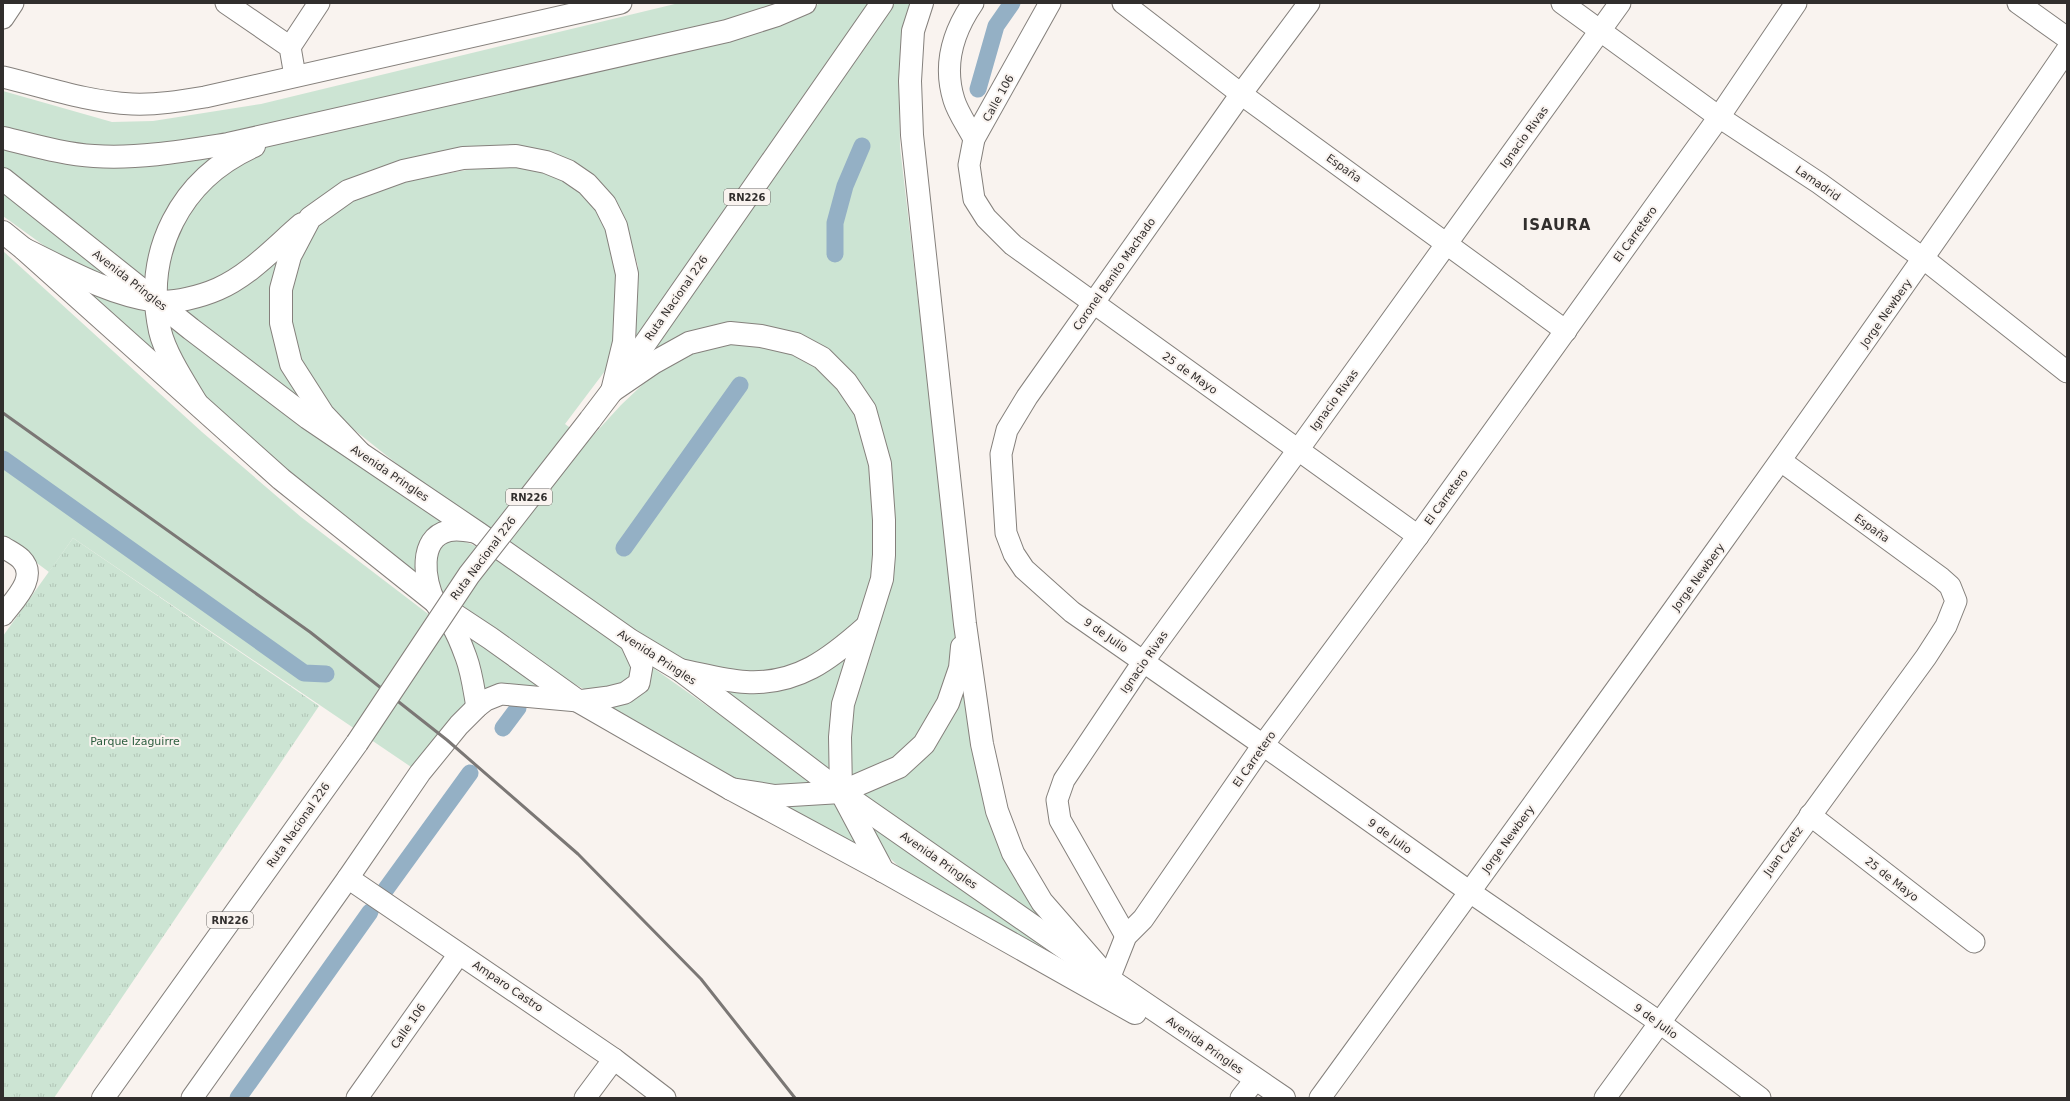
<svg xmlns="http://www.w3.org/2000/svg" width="2070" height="1101" font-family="'DejaVu Sans',sans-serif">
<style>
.grass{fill:#cce4d3}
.park{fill:url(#park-tufts)}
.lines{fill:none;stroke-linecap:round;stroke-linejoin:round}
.canal{stroke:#94b0c5;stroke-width:17}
.minor-casing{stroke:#85807c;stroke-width:23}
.major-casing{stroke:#85807c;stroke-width:24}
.highway-casing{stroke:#85807c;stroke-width:24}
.minor{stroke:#fff;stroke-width:21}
.major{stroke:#fff;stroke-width:22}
.highway{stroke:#fff;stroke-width:22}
.rail{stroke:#7b7775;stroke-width:3}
.highway-bridge-casing{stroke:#85807c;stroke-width:24;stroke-linecap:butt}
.highway-bridge{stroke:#fff;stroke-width:22}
.labels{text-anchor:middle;stroke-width:4;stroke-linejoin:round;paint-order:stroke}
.shield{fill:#f9f3ef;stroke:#6d6967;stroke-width:1}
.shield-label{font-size:10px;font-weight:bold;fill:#312e2d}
.street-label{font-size:11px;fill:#312e2d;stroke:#f9f3ef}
.park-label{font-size:11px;fill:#2d5e3f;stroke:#f9f3ef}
.district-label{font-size:15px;font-weight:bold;letter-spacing:1px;fill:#312e2d;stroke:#f9f3ef}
</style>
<defs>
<pattern id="park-tufts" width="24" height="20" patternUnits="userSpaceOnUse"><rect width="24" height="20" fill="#cce4d3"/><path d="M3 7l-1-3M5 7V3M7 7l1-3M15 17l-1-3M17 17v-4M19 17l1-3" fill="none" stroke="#b0c4b5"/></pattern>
</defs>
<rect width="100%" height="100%" fill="#f9f3ef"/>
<g class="grass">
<path d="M679,3h114l-26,11 -555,128 -105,9 -104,-18v-42l109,31 41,-1 108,-17z"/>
<path d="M821,3h52l-241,344 6,-50v-31l-10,-34 -57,-67 -194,6 -134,95 -40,23 -39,4 10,-62 34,-48 47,-32 30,-13 507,-122z"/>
<path d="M891,3h20l-3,9 -9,64 1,71 58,492 -19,70 -39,51 -50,22 -3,-76 31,-89 -2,-203 -89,-82 -143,26z"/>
<path d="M3,144l228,6 -19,12 -60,124 -149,-117z"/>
<path d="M500,164l57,11 26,16 19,22 18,60 -3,82 -52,69 23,17 33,-36 38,-36 34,-20 42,-10 25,2 58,21 45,58 8,40 5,106 -15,55 -49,42 -59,15 -45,-10 -33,-12 -67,-41 -196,-139 -70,-56 -18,-17 -26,-40 -10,-58 7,-34 13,-32 11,-16 22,-17 33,-16 31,-9z"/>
<path d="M3,190l129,98 -64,-25 -65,-47z"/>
<path d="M3,251l199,181 99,85 135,103 16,18 19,68 -51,67 -347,-235 -24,34 -46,-34z"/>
<path d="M283,251l-7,24 35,133 -135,-100z"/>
<path d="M80,286l71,17 20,67z"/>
<path d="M166,318l284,207 -31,51 -126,-99 -73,-64 -26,-31 -19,-31z"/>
<path d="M456,539l15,5 23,11 133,95 7,22 -8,13 -40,5 -12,-6 -131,-92 -8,-11 3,-38z"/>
<path d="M466,635l87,58h-70z"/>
<path d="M852,650l-17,129 -131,-98 50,8z"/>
<path d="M649,665l173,122 -34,4 -55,-13 -43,-23 -80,-49z"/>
<path d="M964,668l19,109 78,162 -207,-146 48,-19z"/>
<path d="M838,799l30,58 -99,-56z"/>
<path d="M863,817l232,160 -184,-99 -34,-32z"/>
</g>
<path class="park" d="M73,538l246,168 -265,392h-51v-462z"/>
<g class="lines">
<g class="canal">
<path d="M978,89l18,-63 16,-23"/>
<path d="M835,254v-31l10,-37 17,-40"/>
<path d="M3,459l301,214 22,1"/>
<path d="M624,548l116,-163"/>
<path d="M503,728l15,-20"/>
<path d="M386,889l84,-116"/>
<path d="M238,1098l132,-186"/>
</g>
<defs>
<g id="minor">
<path d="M226,3l64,44 5,29"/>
<path d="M973,3c-20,29 -30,62 -19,97 4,13 14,27 20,39"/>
<path d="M1050,3l-76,136 -5,26 5,34 12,19 27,27 405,291"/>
<path d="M1123,3l118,91 325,237"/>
<path d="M1309,3l-68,91 -214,303 -20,33 -6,24 5,79 8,21 10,15 48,43 191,133 207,147 189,130 101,76"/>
<path d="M1562,3l157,114 100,66 105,76 143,113"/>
<path d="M2018,3l49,35"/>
<path d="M3,18l10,-15"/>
<path d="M290,47l29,-44"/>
<path d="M3,77c42,10 85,25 129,27 25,1 49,-3 73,-7l416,-94"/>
<path d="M3,547c6,4 13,7 18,12 18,18 -7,41 -18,56"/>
<path d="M477,707c-3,-16 -5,-34 -11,-50 -4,-11 -9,-24 -15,-33 -5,-8 -12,-14 -16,-22 -11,-21 -17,-64 13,-71 10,-3 20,0 30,2"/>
<path d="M1810,815l164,127"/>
<path d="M348,878l266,181 51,39"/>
<path d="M1126,936l-66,-116 -3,-20 7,-20 79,-118 155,-212 322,-447"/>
<path d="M1100,993l9,-14 17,-43 17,-17 120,-174 155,-209 301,-419 77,-114"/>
<path d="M192,1098l156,-220 72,-105 39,-48 18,-18 9,-7 15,-6 77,7 31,-4 16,-4 14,-10 3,-17 -12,-26"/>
<path d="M357,1098l102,-144"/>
<path d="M585,1098l29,-39"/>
<path d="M1241,1098l14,-18"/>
<path d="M1320,1098c252,-347 505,-694 747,-1048"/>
<path d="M1605,1098l321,-441 20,-31 10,-25 -6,-15 -9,-8 -160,-117"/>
</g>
<g id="major">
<path d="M3,179l188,150 117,89 170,115 152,107 50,30 161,122 268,187 175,119"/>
<path d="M3,232l21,17 257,230 153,122 56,37 88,63 153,88 152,82 252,142"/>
</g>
<g id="highway">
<path d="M922,3l-9,28 -3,50 2,54 53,489 17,120 15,67 16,42 29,49 67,77"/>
<path d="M3,138c30,7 60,16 91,18 45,3 90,-5 134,-12l499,-113 50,-16 28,-12"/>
<path d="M24,249c43,21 84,45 132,52 17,3 46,-5 62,-12 32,-14 58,-43 84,-65"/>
<path d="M612,391l41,-28 36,-20 41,-10 31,3 35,8 26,14 24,24 19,28 15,54 4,56v35l-2,24 -39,125 -3,33 1,55 42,79"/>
<path d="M196,402c-12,-20 -31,-49 -36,-71 -17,-79 20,-152 94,-185"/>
<path d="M590,420l22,-29 270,-388"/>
<path d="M359,452l-36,-38 -32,-50 -10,-41v-34l9,-33 20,-38 38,-27 55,-20 60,-13 53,-2 30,6 22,9 19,13 18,20 11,22 11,48 -3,68 -12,49"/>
<path d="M680,670c21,4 44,11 66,12 51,3 84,-23 120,-55"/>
<path d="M731,789l44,7 66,-4 58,-25 25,-23 24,-41 12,-35 2,-21"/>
<path d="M103,1098l254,-355"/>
</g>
</defs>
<use href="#minor" class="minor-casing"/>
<use href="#major" class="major-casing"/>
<use href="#highway" class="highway-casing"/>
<use href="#minor" class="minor"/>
<use href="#major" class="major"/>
<use href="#highway" class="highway"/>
<path class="rail" d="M3,413l307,219 137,108 131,114 123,125 94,119"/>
<defs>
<path id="highway-bridge" d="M357,743l112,-168 121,-155"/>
</defs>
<use href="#highway-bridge" class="highway-bridge-casing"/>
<use href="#highway-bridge" class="highway-bridge"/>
</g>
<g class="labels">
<g class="shield">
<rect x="724" y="189" width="46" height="16" rx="3"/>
<rect x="506" y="489" width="46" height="16" rx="3"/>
<rect x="207" y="912" width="46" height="16" rx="3"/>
</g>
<g class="shield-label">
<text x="747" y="201">RN226</text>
<text x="529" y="501">RN226</text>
<text x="230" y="924">RN226</text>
</g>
<g class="street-label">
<text transform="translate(998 98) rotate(-61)" y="4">Calle 106</text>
<text transform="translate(1524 137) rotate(-54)" y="4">Ignacio Rivas</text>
<text transform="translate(1344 168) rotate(36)" y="4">España</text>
<text transform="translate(1818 183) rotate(35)" y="4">Lamadrid</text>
<text transform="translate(1635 234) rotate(-54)" y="4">El Carretero</text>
<text transform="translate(1114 274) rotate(-55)" y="4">Coronel Benito Machado</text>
<text transform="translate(130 280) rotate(38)" y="4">Avenida Pringles</text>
<text transform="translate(676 298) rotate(-55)" y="4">Ruta Nacional 226</text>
<text transform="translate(1886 313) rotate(-55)" y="4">Jorge Newbery</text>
<text transform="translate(1190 373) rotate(35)" y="4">25 de Mayo</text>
<text transform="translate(1334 400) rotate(-54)" y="4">Ignacio Rivas</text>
<text transform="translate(390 473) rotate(34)" y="4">Avenida Pringles</text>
<text transform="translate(1446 497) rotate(-54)" y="4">El Carretero</text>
<text transform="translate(1872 528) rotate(36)" y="4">España</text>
<text transform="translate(483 558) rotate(-53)" y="4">Ruta Nacional 226</text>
<text transform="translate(1698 577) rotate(-54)" y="4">Jorge Newbery</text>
<text transform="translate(1106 635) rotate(35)" y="4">9 de Julio</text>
<text transform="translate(657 657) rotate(33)" y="4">Avenida Pringles</text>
<text transform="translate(1144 662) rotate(-55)" y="4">Ignacio Rivas</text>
<text transform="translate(1254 759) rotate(-55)" y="4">El Carretero</text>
<text transform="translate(298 825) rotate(-55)" y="4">Ruta Nacional 226</text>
<text transform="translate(1390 836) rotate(36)" y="4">9 de Julio</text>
<text transform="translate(1508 839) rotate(-54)" y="4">Jorge Newbery</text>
<text transform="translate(1783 851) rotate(-54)" y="4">Juan Czetz</text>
<text transform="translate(939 860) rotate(35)" y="4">Avenida Pringles</text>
<text transform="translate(1892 879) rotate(38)" y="4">25 de Mayo</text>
<text transform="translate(508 986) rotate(34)" y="4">Amparo Castro</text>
<text transform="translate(1656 1021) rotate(36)" y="4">9 de Julio</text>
<text transform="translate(408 1026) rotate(-55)" y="4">Calle 106</text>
<text transform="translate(1205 1045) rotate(35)" y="4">Avenida Pringles</text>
</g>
<g class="park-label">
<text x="135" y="745">Parque Izaguirre</text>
</g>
<g class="district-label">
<text x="1557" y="230">ISAURA</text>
</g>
</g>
<rect width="2070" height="1101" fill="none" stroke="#312e2d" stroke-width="8"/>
</svg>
